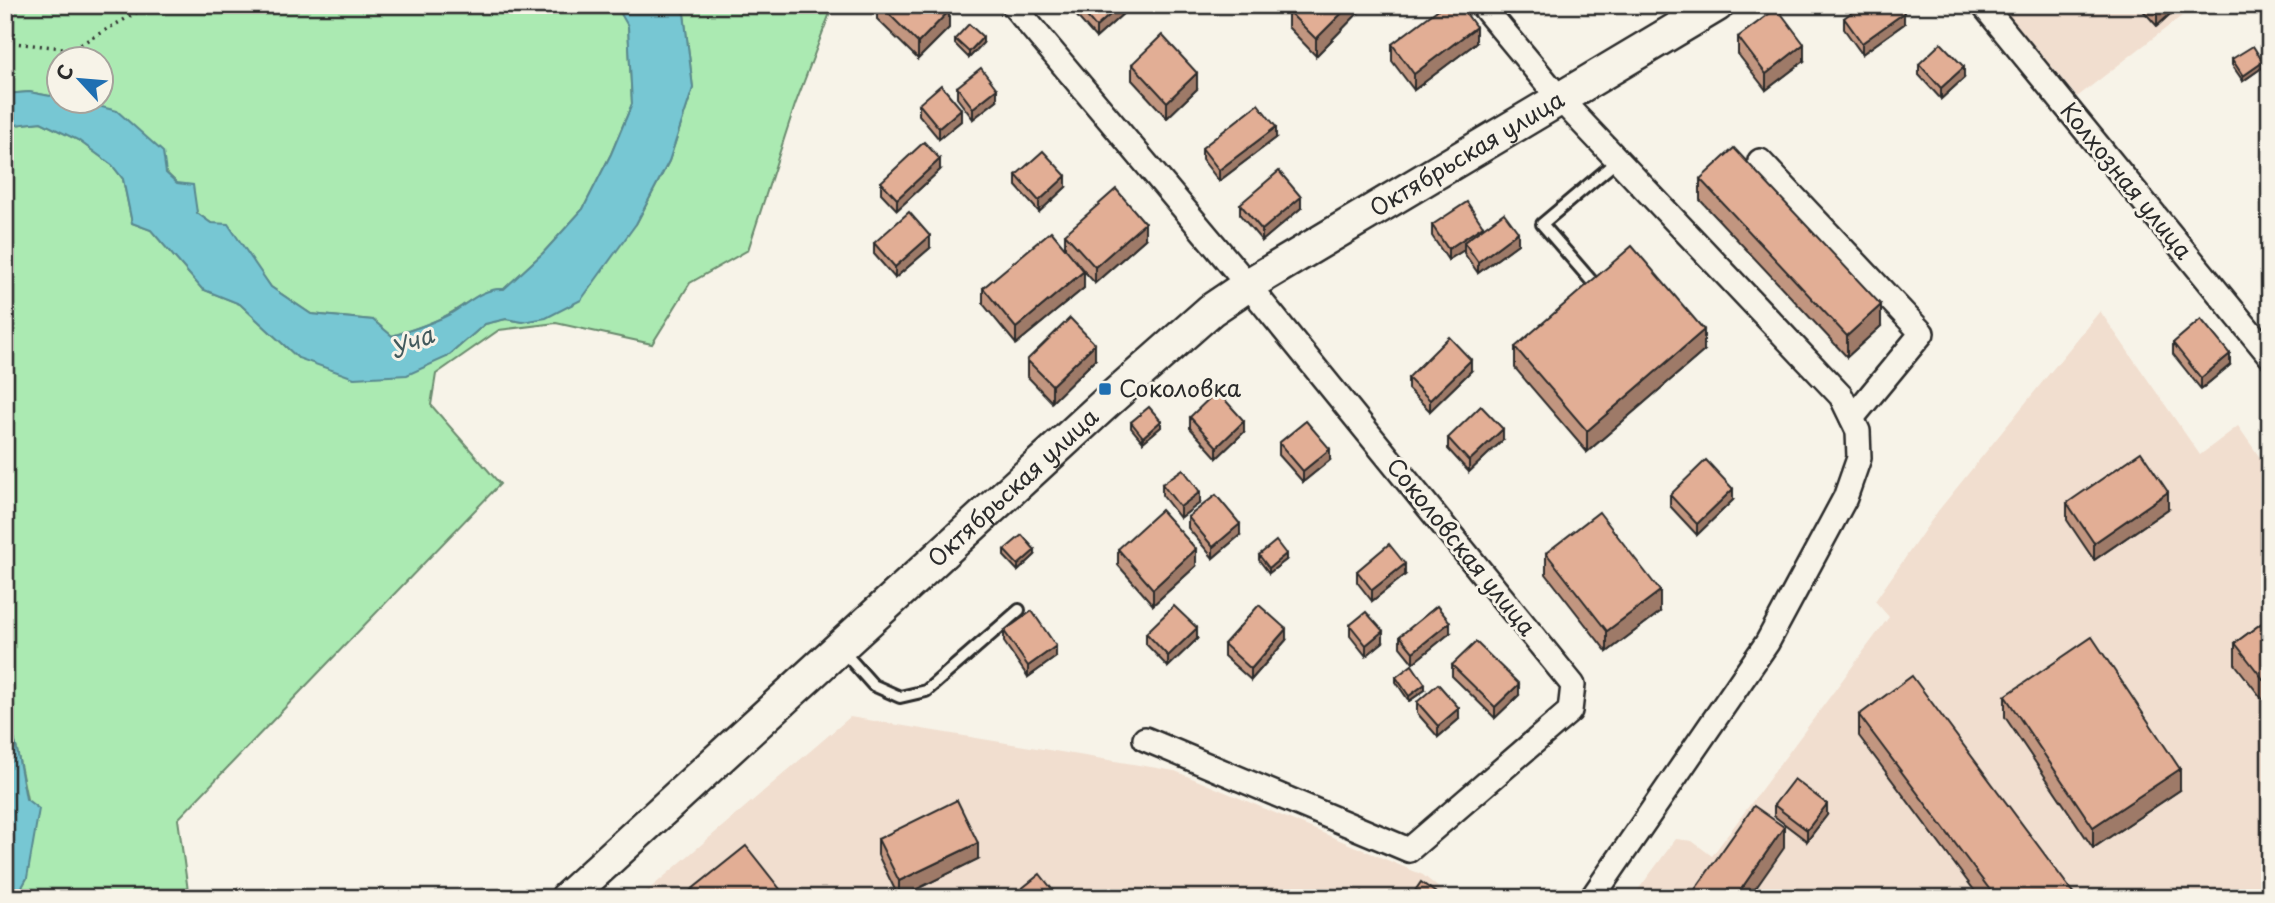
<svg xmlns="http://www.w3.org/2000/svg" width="2275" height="903" font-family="'Playpen Sans',sans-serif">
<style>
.built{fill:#f1decf}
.green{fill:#abeab2;stroke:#6b8a6e;stroke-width:2}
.water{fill:#77c7d3;stroke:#598990;stroke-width:2}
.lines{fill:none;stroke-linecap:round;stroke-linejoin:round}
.lane-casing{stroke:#2b2b2b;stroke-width:16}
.street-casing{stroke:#2b2b2b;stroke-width:28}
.secondary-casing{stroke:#2b2b2b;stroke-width:37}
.path{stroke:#2b2b2b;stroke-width:3.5;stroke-dasharray:2 5;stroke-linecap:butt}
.lane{stroke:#f7f3e8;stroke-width:10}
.street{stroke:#f7f3e8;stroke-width:23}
.secondary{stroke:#f7f3e8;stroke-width:32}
.wall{fill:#c29680;stroke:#2b2b2b;stroke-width:2}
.shaded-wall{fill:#9e7a68;stroke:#2b2b2b;stroke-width:2}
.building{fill:#e2ae95;stroke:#2b2b2b;stroke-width:2}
.poi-dot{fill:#1f6fb2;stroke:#f7f3e8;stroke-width:2.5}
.labels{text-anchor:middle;stroke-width:6;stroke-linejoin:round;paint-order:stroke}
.street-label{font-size:23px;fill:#2b2b2b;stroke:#f7f3e8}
.poi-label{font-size:23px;fill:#2b2b2b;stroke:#f7f3e8;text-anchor:start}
.water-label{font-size:24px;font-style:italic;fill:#425a5d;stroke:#f7f3e8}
</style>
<rect width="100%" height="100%" fill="#f7f3e8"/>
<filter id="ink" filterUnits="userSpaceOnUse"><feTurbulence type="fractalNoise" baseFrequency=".0143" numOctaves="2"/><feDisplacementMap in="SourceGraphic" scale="14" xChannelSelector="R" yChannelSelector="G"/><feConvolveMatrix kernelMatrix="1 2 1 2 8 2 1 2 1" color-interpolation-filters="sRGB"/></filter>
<g filter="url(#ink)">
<g class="built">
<path d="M2000,5h196l-119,92z"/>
<path d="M2100,311l100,144 38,-29 32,46v426h-638l44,-59 16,2 20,15 177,-239 -14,-16 63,-90z"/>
<path d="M850,717l325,54 248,104 28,23h-812z"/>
</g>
<g class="green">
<path d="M5,5h611l12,20 4,79 -21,50 -28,55 -40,44 -39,36c-22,-1 -36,15 -55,25 -18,10 -37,16 -57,22l-19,-16 -62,-6 -40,-27 -17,-23 -43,-41 -14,-10 -3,-13 -94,-93 -10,-3 -1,-2h13v-42h-42l-1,30 -9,6 -21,-4 -24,2z"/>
<path d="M683,5h150l-38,100 -47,145 -58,33 -38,61 -96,-21 -57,7 -63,44 -5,31 69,79 -322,335 11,79h-173l11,-20v-79l-10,-49 -12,-46v-272l7,-21 -7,-23v-262l36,-4 37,18 34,25 11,14 9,44 19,7 51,59 38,15 58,54 149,-1 38,-33 21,-5 17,3 113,-98 33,-63 24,-73z"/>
</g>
<g class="water">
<path d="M616,5h67l10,83 -24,73 -33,63 -55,76 -35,18 -23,4 -17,-3 -21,5 -38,33 -40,18 -53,3 -56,-20 -58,-54 -38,-15 -51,-59 -19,-7 -9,-44 -11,-14 -34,-25 -37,-18 -36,4v-32l24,-2 21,4 9,-6 1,12h29l1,2 27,7 46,41 3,21 11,10 16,2 4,28 14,10 17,1 43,63 40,27 62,6 19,16c20,-6 39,-12 58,-22 19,-11 31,-26 54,-25l39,-36 40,-44 28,-55 21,-50 -4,-78z"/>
<path d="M5,704l12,46 9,49 13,10 -12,69 -11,20h-11z"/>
</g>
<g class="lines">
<defs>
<g id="lane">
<path d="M1601,292l-59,-68 76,-64"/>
<path d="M841,649l32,36 27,12 26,-6 93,-81"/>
</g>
<g id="street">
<path d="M1013,5l235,280 325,400 -3,26 -161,139 -264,-111"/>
<path d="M1482,5l78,94 281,297 17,35 1,27 -14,40 -78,145 -175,255"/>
<path d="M1983,5l287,351"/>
<path d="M1760,161l162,172 -70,85"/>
</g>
<g id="secondary">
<path id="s1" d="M567,898l541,-497 103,-91 37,-25 469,-280"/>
</g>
</defs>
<use href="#lane" class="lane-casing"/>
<use href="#street" class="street-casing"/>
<use href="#secondary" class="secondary-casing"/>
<path class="path" d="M5,42l67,7 78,-44"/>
<use href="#lane" class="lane"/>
<use href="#street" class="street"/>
<use href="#secondary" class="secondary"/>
</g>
<g class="wall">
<path d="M877,5h66l6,23 -31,31 -41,-40z"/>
<path d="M1067,5h59v6l-30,27z"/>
<path d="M1294,5h72l-50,51 -28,-29v-16z"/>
<path d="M2138,5h42l-23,21z"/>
<path d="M1844,18l60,6 -42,30 -18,-25z"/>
<path d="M1738,37l66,24 -38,29 -28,-36z"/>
<path d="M955,39l28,4 -14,15 -14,-14z"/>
<path d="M1476,43l-62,47 -22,-29v-17z"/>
<path d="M2232,59l31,8 -20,14 -11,-16z"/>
<path d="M1132,64l65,25 -30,29 -35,-38z"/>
<path d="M1919,64l45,14 -23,21 -22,-24z"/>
<path d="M957,87l40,13 -24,19 -16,-21z"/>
<path d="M919,104l42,17 -22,18 -20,-24z"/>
<path d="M1276,138l-57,43 -17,-22v-11z"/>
<path d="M940,170l-43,40 -16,-17v-11z"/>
<path d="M1016,175l50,12 -27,25 -23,-26z"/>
<path d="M1700,179l181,147 -34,31 -147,-157z"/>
<path d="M1240,204l61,4 -39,33 -22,-26z"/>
<path d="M1432,225l51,3 35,16 -40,29 -14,-20v-3l-16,10 -16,-24z"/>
<path d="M1065,234l80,5 -50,44 -11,-12v17l-68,56 -33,-40v-16l82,-40z"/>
<path d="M874,243l56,5 -35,30 -21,-24z"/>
<path d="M2270,253v32l-8,-10v-16z"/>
<path d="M2173,343l57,22 -29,24 -28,-35z"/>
<path d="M1515,347l189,4 -117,101 -72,-84z"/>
<path d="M1027,360h68l-43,42 -25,-26z"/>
<path d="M1471,371l-41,40 -22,-22v-11z"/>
<path d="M1190,417l54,15 -27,26 -27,-30z"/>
<path d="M1131,422l30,5 -18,15 -12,-14z"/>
<path d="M1448,438l55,2 -34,32 -21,-23z"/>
<path d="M1279,443l51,17 -27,22 -24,-27z"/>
<path d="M1162,484l38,19 -20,15 -18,-23z"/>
<path d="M1670,495l63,5 -36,35 -27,-29z"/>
<path d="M2067,503l101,6 -74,51 -27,-40z"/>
<path d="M1188,517l52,18 -27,23 -25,-30z"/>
<path d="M1118,549l78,17 -43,39 -35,-40z"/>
<path d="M1004,550l31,5 -17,16 -14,-15z"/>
<path d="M1546,553l114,59 -53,40 -61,-78z"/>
<path d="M1259,555l27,5 -17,13 -10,-13z"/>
<path d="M1357,571l48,4 -33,26 -15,-19z"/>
<path d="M2270,617v92l-35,-45v-21z"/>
<path d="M1350,625l33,17 -17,14 -16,-20z"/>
<path d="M1004,631l52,26 -28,20 -24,-35z"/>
<path d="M1146,633l51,6 -29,28 -22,-23z"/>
<path d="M1450,633l-37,30 -13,-16v-11z"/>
<path d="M1286,640l-35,40 -27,-24v-12z"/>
<path d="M1452,665l67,30 -24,23 -43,-42z"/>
<path d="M1396,677l29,13 -16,11 -13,-19z"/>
<path d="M2005,696l175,94 -87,58 -88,-131z"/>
<path d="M1417,702l42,17 -21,18 -21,-24z"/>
<path d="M1859,715l218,183h-97l-121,-162z"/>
<path d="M1774,805l53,10 -20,26 -33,-25z"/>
<path d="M878,839l100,20 -79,39 -21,-43z"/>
</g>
<g class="shaded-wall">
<path d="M1121,5h5v6l-30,27v-11z"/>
<path d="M1350,5h16l-50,51v-17z"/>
<path d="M2162,5h18l-23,21v-16z"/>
<path d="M949,11v17l-31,31v-16z"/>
<path d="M1904,13v11l-42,30v-11z"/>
<path d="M1476,27v16l-62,47v-16z"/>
<path d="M983,37v6l-14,15v-6z"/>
<path d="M1804,44v17l-38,29v-16z"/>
<path d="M2263,62v5l-20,14v-5z"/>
<path d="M1964,67v11l-23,21v-11z"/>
<path d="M1197,73v16l-30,29v-16z"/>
<path d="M997,89v11l-24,19v-11z"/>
<path d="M961,109v12l-22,18v-11z"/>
<path d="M1276,127v11l-57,43v-11z"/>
<path d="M940,159v11l-43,40v-11z"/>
<path d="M1066,176v11l-27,25v-11z"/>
<path d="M1301,197v11l-39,33v-11z"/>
<path d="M1145,223v16l-50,44v-16z"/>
<path d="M1483,226v11l-19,5v8l-16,10v-11z"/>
<path d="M1518,232v12l-40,29v-11z"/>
<path d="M930,236v12l-35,30v-11z"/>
<path d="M1084,271v17l-68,56v-16z"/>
<path d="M1881,305v21l-34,31v-21z"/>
<path d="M1704,330v21l-117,101v-21z"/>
<path d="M1095,344v16l-43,42v-17z"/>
<path d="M2230,354v11l-29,24v-11z"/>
<path d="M1471,360v11l-41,40v-11z"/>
<path d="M1161,421v6l-18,15v-5z"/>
<path d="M1244,421v11l-27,26v-11z"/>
<path d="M1503,429v11l-34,32v-11z"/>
<path d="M1330,449v11l-27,22v-11z"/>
<path d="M1733,489v11l-36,35v-11z"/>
<path d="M1200,492v11l-20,15v-11z"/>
<path d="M2168,492v17l-74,51v-17z"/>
<path d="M1240,524v11l-27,23v-11z"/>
<path d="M1196,549v17l-43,39v-16z"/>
<path d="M1035,550v5l-17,16v-6z"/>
<path d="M1286,554v6l-17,13v-5z"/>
<path d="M1405,564v11l-33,26v-11z"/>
<path d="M1660,591v21l-53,40v-21z"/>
<path d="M1450,622v11l-37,30v-11z"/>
<path d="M1197,628v11l-29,28v-11z"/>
<path d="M1286,629v11l-35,40v-11z"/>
<path d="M1383,631v11l-17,14v-11z"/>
<path d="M1056,646v11l-28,20v-11z"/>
<path d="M1425,684v6l-16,11v-5z"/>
<path d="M1519,684v11l-24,23v-11z"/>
<path d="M1459,708v11l-21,18v-11z"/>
<path d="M2180,769v21l-87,58v-21z"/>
<path d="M1827,804v11l-20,26v-11z"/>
<path d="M1784,827v21l-35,50h-14z"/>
<path d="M978,843v16l-79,39v-17z"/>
</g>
<g class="building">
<path d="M880,5h63l6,6 -31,32z"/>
<path d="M1077,5h44l-25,22z"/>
<path d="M1294,5h56l-34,34 -28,-28z"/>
<path d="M1444,5h16l16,22 -62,47 -22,-30z"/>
<path d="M1861,5h38l5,8 -42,30 -18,-25z"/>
<path d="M2153,5h9l-5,5z"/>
<path d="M1777,8l27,36 -38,30 -28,-37z"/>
<path d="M969,24l14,13 -14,15 -14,-13z"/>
<path d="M1162,35l35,38 -30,29 -35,-38z"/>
<path d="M1941,43l23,24 -23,21 -22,-24z"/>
<path d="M2253,46l10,16 -20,14 -11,-17z"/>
<path d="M981,68l16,21 -24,19 -16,-21z"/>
<path d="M941,85l20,24 -22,19 -20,-24z"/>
<path d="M1258,104l18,23 -57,43 -17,-22z"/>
<path d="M924,142l16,17 -43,40 -16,-17z"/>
<path d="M1734,148l147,157 -34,31 -147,-157z"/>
<path d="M1043,151l23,25 -27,25 -23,-26z"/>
<path d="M1279,171l22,26 -39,33 -22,-26z"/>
<path d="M1116,189l29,34 -50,44 -30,-33z"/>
<path d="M1467,202l16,24 -35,23 -16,-24z"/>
<path d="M909,212l21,24 -35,31 -21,-24z"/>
<path d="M1504,213l14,19 -40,30 -14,-20z"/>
<path d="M1051,231l33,40 -68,57 -33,-40z"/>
<path d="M1632,246l72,84 -117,101 -72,-84z"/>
<path d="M2270,253v16l-8,-10z"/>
<path d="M1070,318l25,26 -43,41 -25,-25z"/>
<path d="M2201,319l29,35 -29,24 -28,-35z"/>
<path d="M1449,337l22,23 -41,40 -22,-22z"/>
<path d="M1217,391l27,30 -27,26 -27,-30z"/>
<path d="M1481,406l22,23 -34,32 -21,-23z"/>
<path d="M1149,407l12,14 -18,16 -12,-15z"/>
<path d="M1306,421l24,28 -27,22 -24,-28z"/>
<path d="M2141,452l27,40 -74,51 -27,-40z"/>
<path d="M1706,460l27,29 -36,35 -27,-29z"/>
<path d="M1183,469l17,23 -20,15 -18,-23z"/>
<path d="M1216,495l24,29 -27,23 -25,-30z"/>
<path d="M1161,510l35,39 -43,40 -35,-40z"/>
<path d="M1599,512l61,79 -53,40 -61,-78z"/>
<path d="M1022,535l13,15 -17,15 -14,-15z"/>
<path d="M1276,541l10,13 -17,14 -10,-13z"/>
<path d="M1389,544l16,20 -33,26 -15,-19z"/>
<path d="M1259,605l27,24 -35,40 -27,-25z"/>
<path d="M1174,606l23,22 -29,28 -22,-23z"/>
<path d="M1437,606l13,16 -37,30 -13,-16z"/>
<path d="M1032,611l24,35 -28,20 -24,-35z"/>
<path d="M1366,612l17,19 -17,14 -16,-20z"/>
<path d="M2270,617v71l-35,-45z"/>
<path d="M2092,637l88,132 -87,58 -88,-131z"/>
<path d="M1476,642l43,42 -24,23 -43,-42z"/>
<path d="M1412,665l13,19 -16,12 -13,-19z"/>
<path d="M1912,676l165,222h-81l-137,-183z"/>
<path d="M1438,684l21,24 -21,18 -21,-24z"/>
<path d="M1794,779l33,25 -20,26 -33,-25z"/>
<path d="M957,800l21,43 -79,38 -21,-42z"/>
<path d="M1754,806l30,21 -49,71h-46z"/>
<path d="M746,846l41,52h-106z"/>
<path d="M1040,874l19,24h-49z"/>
<path d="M1421,882l22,16h-33z"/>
<path d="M1362,892l5,6h-11z"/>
</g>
</g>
<rect class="poi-dot" x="1098" y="382" width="14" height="14" rx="3.5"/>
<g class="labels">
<g class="street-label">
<text dy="8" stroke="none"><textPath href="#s1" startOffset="1172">Октябрьская улица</textPath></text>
<text transform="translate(2126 181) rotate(51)" y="8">Колхозная улица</text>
<text dy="8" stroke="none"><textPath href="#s1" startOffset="606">Октябрьская улица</textPath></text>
<text transform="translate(1461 547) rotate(51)" y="8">Соколовская улица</text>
</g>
<g class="poi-label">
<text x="1119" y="397">Соколовка</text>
</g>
<g class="water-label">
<text transform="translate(412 343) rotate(-23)" y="8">Уча</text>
</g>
</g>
<rect width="2275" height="903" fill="none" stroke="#f7f3e8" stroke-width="28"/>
<rect x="14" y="14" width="2247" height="875" fill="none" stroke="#2b2b2b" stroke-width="2.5" filter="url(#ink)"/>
<g transform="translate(80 80) rotate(296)"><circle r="33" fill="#f7f3e8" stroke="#a5a39c" stroke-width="2"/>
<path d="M0-5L12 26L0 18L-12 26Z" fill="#1f6fb2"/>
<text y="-10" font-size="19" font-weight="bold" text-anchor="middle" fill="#2b2b2b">С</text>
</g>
</svg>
